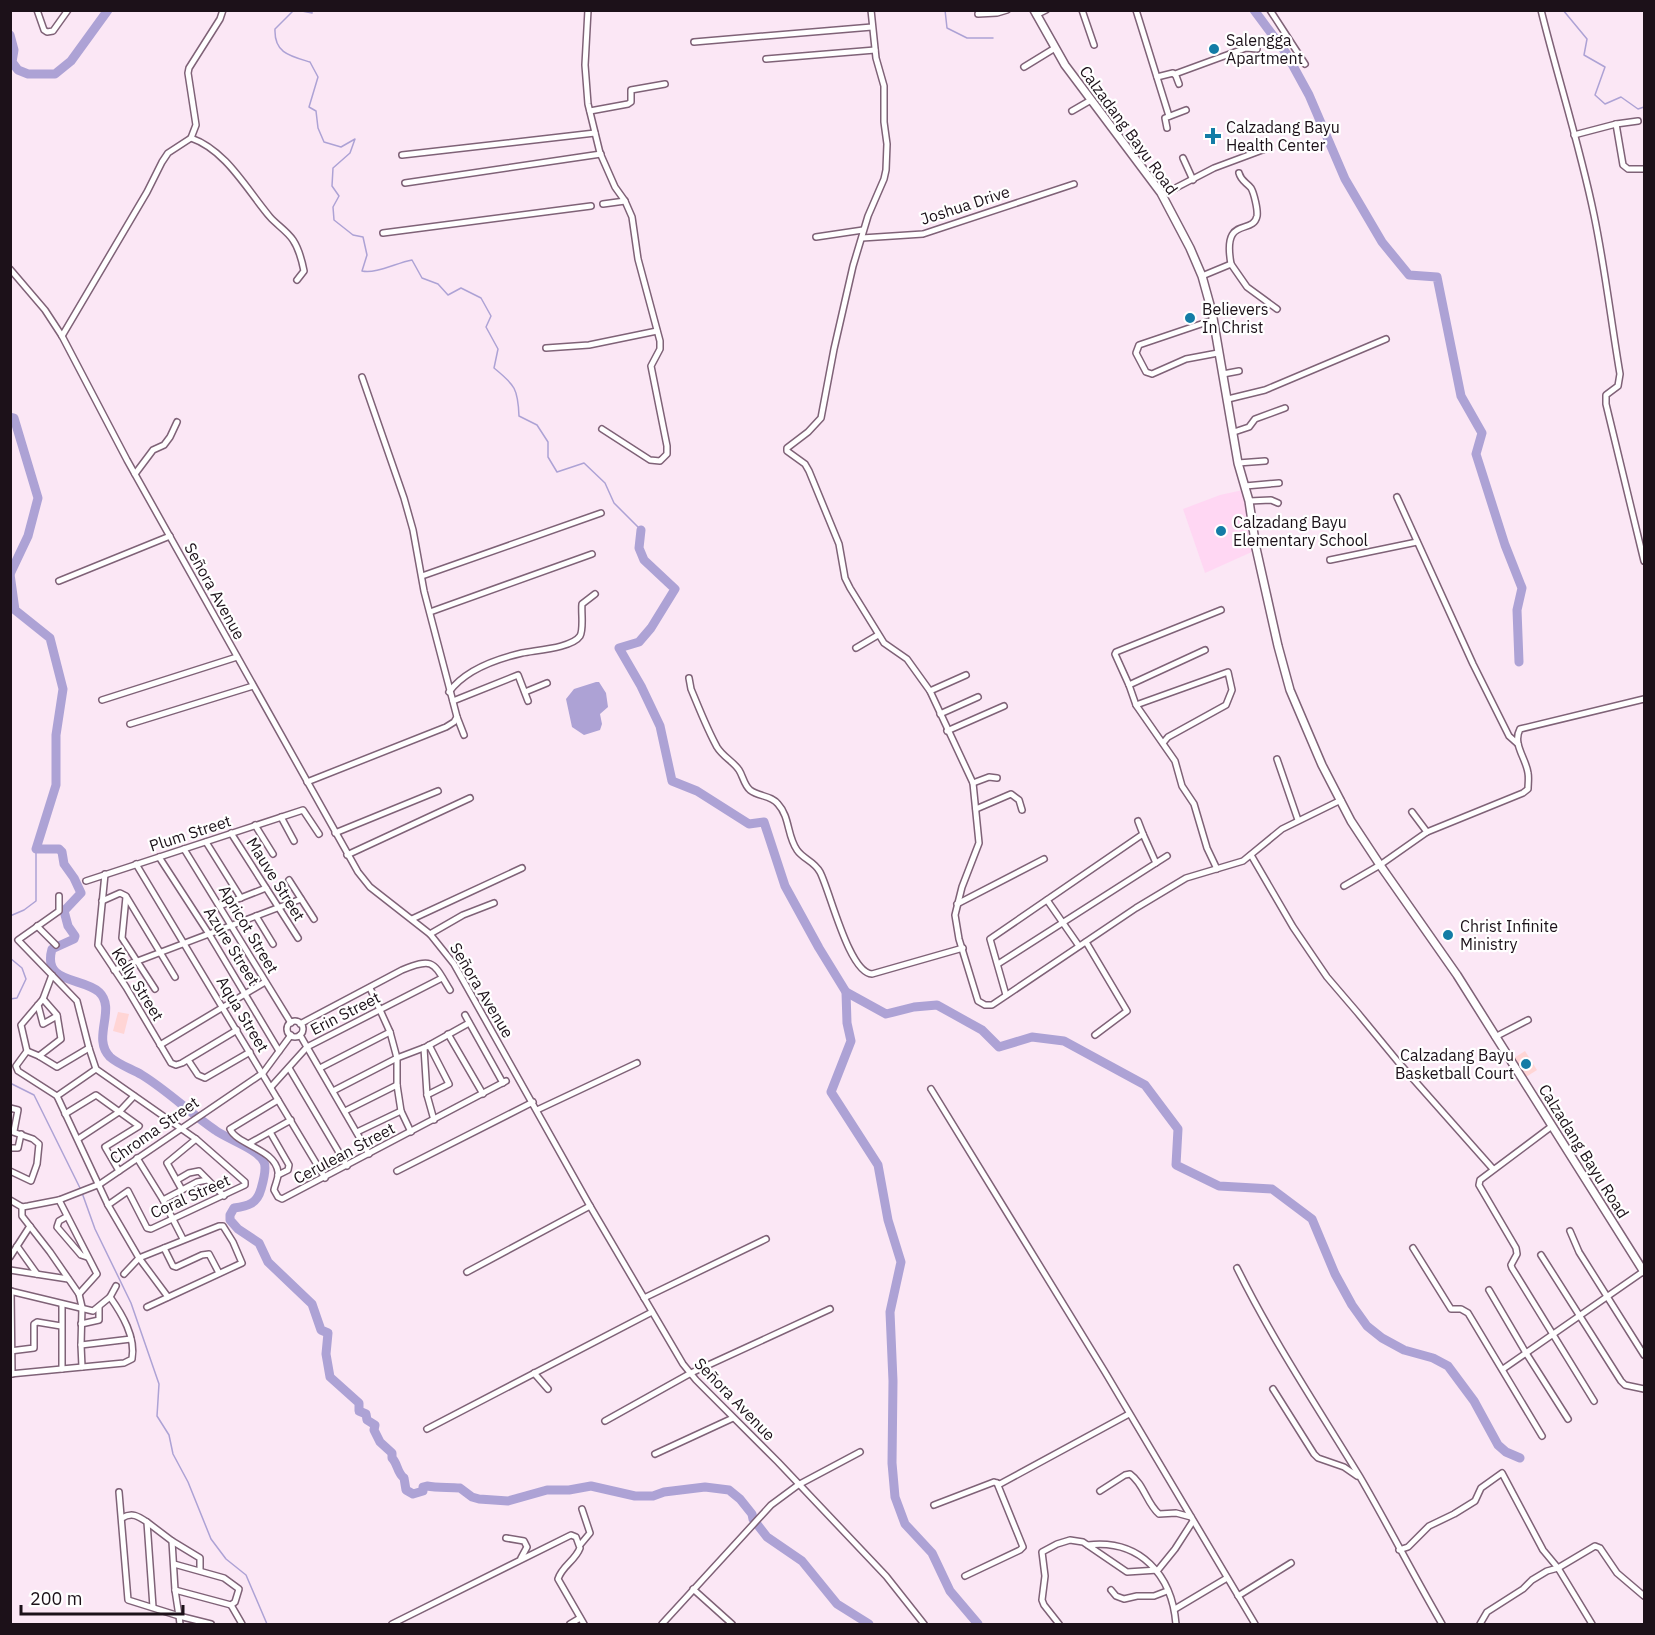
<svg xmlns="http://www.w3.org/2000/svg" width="1655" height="1635" font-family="'IBM Plex Sans',sans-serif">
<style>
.built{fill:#ffd7f3}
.green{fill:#ffd5d5}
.water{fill:#ada2d5}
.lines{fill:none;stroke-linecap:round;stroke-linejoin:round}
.stream{stroke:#ada2d5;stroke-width:1.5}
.river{stroke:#ada2d5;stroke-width:9}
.street-casing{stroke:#7f6277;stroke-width:8}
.secondary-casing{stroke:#7f6277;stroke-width:10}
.street{stroke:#fff;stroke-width:5}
.secondary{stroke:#fff;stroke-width:7}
.poi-dot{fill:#137ca6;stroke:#fff;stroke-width:2}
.labels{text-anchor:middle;stroke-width:4.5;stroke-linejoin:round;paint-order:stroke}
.poi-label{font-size:16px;fill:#1c1119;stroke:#fff;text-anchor:start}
.street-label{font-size:16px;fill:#1c1119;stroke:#fff}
</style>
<rect width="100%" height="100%" fill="#fbe7f5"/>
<path class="built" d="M1243,490l11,61 -49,22 -22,-64 37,-14z"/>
<g class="green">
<path d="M118,1012l11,2 -5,20 -11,-3z"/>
<path d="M1525,1051l12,19 -11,7 -12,-19z"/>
</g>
<path class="water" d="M596,682h3l7,11 2,14 -8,7 2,10 -2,6 -16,5 -12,-8 -6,-28 8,-10z"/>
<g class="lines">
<g class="stream">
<path d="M294,10l-19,19c-1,24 15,27 35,33l8,15 -9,30 7,4 2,17 6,14 17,5 14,-8 -5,14 -17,15 -1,18 7,10 -6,11 1,13 19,15 10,2 4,18 -5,16c14,3 34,-8 50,-11l10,18 16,6 10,11 13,-7 20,10 10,18 -5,11 12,22 -4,19c21,17 24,21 25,48l18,9 11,17v15l9,15 27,-9 21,20 9,20 27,27"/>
<path d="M297,10l15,3v-3"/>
<path d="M945,10l2,18 20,10h26"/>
<path d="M1563,10l24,29 -3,16 21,12 -10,28 10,9 16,-7 17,12 6,-2"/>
<path d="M10,916l14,-6 12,-9v-52"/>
<path d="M10,958l12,10 4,11 -9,19 -7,1"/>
<path d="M10,1083l24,12 47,95 14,39 36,74 28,81 -2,32 12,19 4,19 15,28 23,57 15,20 20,16 21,49"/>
</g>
<g class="river">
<path d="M1254,10l32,43 23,42 36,84 37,63 27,33 28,2 24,119 21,37 -6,21 29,91 17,43 -5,22 2,52"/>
<path d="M10,35l4,15 -2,12 6,8 10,4h27l16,-13 37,-51"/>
<path d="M10,417l4,1 24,80 -10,38 -18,38"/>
<path d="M641,530l-2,18 5,12 31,29 -24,39 -12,14 -20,6 22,38 19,40 12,55 25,10 52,33 15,-2 21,64 34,62 27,44 1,31 4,18 -20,51 47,73 10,55 13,42 -11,50 3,69 -1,82 3,34 10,27 27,29 18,38 28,33"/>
<path d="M10,574l5,36 35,28 13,51 -7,46v50l-20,64h23l3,3 2,12 10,14 7,15 -17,18 4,15 7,10 -1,3 -22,10c-10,35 30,28 47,43 18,17 -8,46 11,65 9,8 22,12 32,18 26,16 48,38 73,55 12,9 43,19 49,32 3,7 -1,20 -3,27 -4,15 -13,17 -27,19l-4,7v5l8,9 21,14 9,19 44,42 9,26 7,3 -2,21 4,23 29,26v8l7,3 1,6 8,5 -1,5 6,12 12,11v5c6,6 5,15 12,20l2,12 7,4 10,-3v-4l4,-1c10,2 22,1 33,2l12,9 7,2 29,2 39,-11h22l22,-4 44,10h18l11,-4 41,-5 24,3 11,9 12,15 1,5 14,18 35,24 35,43 32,20"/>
<path d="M846,992l40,22 28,-7 23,-2 45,25 17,17 33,-10 32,4 81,44 33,44 -2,36 43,21 53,3 40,30 23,55 17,31 15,21 15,12 22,12 29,8 15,8 26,35 24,44 8,7 14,6"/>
</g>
<defs>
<g id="street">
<path d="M37,10l7,20 3,2 6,-1 15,-21"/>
<path d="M588,10l-3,55 3,39 12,49 15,34 10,14 7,16 6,42 22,82v8l-9,17 16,80v8l-7,7 -10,-1 -48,-31"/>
<path d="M871,10l5,48 8,28v36l3,22 -1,26 -2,9 -16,37 -15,50 -19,83 -13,69 -13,14 -21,16v3l18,13 4,7 30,73 6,34 5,10 34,55 23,16 23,32 43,92 6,60 -17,44 -7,28 4,24 19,62 7,4h7l144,-97 50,-30 57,-17 39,-32 59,-29"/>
<path d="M1082,10l12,35"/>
<path d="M1136,10l33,106"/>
<path d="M1270,10l35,54"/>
<path d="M1541,10c17,69 39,136 53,205 11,53 17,106 26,159l-2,12 -12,9v9l38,157"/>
<path d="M978,14l19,-1 10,-3"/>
<path d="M1036,15l10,-5"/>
<path d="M694,42l178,-15"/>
<path d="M766,59l109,-9"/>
<path d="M1024,67l31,-19"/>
<path d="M1175,74l71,-26 11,1"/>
<path d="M1157,77l16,-4 3,3 3,8"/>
<path d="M590,111l38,-7 3,-2v-12l34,-6"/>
<path d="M1072,111l19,-11"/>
<path d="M1616,124l7,41 5,4h16"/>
<path d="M1167,128l-2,-10 21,-8"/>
<path d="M1574,135l42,-11 22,-3"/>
<path d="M191,138l5,-13 -8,-52 1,-5 31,-49 3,-9"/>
<path d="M402,155l193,-22"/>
<path d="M1183,158l10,22"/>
<path d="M405,183l196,-29"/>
<path d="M1162,195l52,-27 51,-19"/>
<path d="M603,204l22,-3"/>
<path d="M383,233l208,-27"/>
<path d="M816,237l47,-7"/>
<path d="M862,238l61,-4 151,-50"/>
<path d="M1231,264c-9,-50 22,-28 26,-48 1,-6 -3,-23 -6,-28 -5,-6 -10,-7 -12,-15"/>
<path d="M10,269l35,41 17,26 65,124 231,412 12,15 60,47 24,30 136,242 93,158 13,16 82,82 108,114 38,48"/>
<path d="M1202,276l29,-12 16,23 30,22"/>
<path d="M1213,320l-74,25 -3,8 10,19 6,2 34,-15 32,-6"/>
<path d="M62,336l85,-144 15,-30 6,-9 23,-15c35,12 56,52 79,79 7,8 17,14 23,23 6,9 9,21 11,31l-7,9"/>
<path d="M546,348l43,-3 68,-14"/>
<path d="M1223,374l16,-3"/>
<path d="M1228,399l37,-9 121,-51"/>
<path d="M1234,432l15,-5 6,-8 30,-11"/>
<path d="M1238,463l27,-2"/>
<path d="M135,474l18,-24 11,-5 6,-8 7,-15"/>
<path d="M1245,486l34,-3"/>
<path d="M1397,497l76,167 36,72 9,8"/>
<path d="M1249,501l22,-1 7,3"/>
<path d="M1330,560l87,-18"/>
<path d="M422,576l179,-63"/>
<path d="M59,581l111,-45"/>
<path d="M430,612l162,-58"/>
<path d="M856,648l22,-13"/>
<path d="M689,678l2,11c8,19 16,40 26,58 6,10 16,14 22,23 4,6 5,15 11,20 9,7 21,5 28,14 12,13 9,32 19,46 6,9 17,11 23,22 10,19 29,101 52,102l91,-26"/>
<path d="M1129,685l76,-35"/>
<path d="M930,691l36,-16"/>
<path d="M449,692c16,-22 47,-33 73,-39 14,-3 50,-5 58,-17 4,-7 1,-24 2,-32l13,-10"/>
<path d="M525,692l22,-9"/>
<path d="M102,700l135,-43"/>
<path d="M453,701l65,-26 10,26"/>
<path d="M1136,705l92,-33 4,18 -6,15 -58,32 -5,6"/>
<path d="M940,714l38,-17"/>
<path d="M457,717l7,18"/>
<path d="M130,724l123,-38"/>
<path d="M947,731l57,-25"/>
<path d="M1277,759l21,61"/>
<path d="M307,782l139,-55 8,-5 3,-5 -33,-126 -11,-61 -9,-32 -42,-121"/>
<path d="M973,783l16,-6 8,1"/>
<path d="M976,809l35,-15 8,6 3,10"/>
<path d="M1412,812l15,20"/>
<path d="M281,817l13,24"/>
<path d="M1138,821l5,13"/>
<path d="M255,825l18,29"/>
<path d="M231,833l67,105"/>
<path d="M335,833l103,-42"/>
<path d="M206,842l35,56"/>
<path d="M184,849l107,174"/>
<path d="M347,855l123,-57"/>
<path d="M1251,855l42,72 34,50 30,35 42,51 94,106"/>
<path d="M159,857l50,77 70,117"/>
<path d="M1156,863l11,-7"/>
<path d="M136,864l189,314"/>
<path d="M1217,869l-10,-21 -13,-44 -12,-18 -7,-25 -39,-56 -7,-20 -14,-31 1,-2 105,-42"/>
<path d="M105,874l-7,71 28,42 45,76 5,2 6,-2 55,-33"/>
<path d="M289,880l25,39"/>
<path d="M86,881l217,-71 16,24"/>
<path d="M1344,886l36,-21 47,-33 96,-39 5,-4c0,-5 1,-11 0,-16 -2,-15 -16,-29 -8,-44l124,-30"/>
<path d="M59,896v15l-41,29 59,61 12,47 7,21 100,70 -29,24 15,27"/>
<path d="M126,897l-4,41 33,51"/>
<path d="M1047,900l32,46"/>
<path d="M102,901l18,-8 6,3 49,81"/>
<path d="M957,904l87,-45"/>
<path d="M220,906l46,-18"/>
<path d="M256,916l17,28"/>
<path d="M412,919l110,-51"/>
<path d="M37,926l19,19"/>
<path d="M430,934l33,-19 31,-12"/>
<path d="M1086,942l41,69 -32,24"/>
<path d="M998,964l158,-101 -13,-29 -153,105 16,56"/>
<path d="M114,970l187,-71"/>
<path d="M52,975l-9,24 -22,26 6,26 -11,15 2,5 39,25 51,109 31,53 29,39"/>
<path d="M370,988l20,44 7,26v27l4,26 10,21"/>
<path d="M38,1005l5,19 14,-8"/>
<path d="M465,1015l38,68"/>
<circle cx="295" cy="1029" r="8"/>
<path d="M300,1024l102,-54c32,-13 31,-8 48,20"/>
<path d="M448,1034l35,60"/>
<path d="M300,1035l69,119"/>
<path d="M1495,1037l33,-17"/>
<path d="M160,1045l105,-63"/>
<path d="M424,1048l3,47 7,25"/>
<path d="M27,1051l12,5 18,11 32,-19"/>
<path d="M39,1056l22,-17 -4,-24 -14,-16"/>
<path d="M188,1060l10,15 7,3 45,-26"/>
<path d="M289,1068l58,98"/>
<path d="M320,1068l70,-36"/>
<path d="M271,1087l36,-40 135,-69"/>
<path d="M931,1089l174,283 150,252"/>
<path d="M333,1091l64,-33 29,-11 43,-24"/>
<path d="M427,1095l22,-11 -20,-39"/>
<path d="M57,1096l39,-27"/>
<path d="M278,1100l-48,29c7,16 45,20 48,43 1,6 -3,12 -4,18l4,7 4,2 224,-118"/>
<path d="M10,1108l8,2 -4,21"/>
<path d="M537,1110l100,-47"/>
<path d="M345,1111l52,-26"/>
<path d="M65,1114l31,-19 43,31 -34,21 14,24"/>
<path d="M1552,1126l-72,54 -1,5 37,63 1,6 -6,11 1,3 82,133"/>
<path d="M10,1131l23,8 6,5 -2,20 -6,17 -21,-10"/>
<path d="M270,1132l19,33 -1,5 -10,5"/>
<path d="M357,1132l44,-21"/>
<path d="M78,1139l41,-27 15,-16"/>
<path d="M250,1143l41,-23"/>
<path d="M10,1148h8l3,-14"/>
<path d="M137,1158l26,42 20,39"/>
<path d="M397,1171l136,-69"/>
<path d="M177,1180l12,-7 10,-2 25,25"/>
<path d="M10,1200l12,7 6,-1 31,-6 41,-16 163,-111 28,-38"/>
<path d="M59,1200l38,74 -18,20"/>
<path d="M163,1200l34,-18 10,-2"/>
<path d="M108,1205l20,-14 19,37 4,1 94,-44v-3l-49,-43"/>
<path d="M22,1207v9l28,36 29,42 3,13 -1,38 1,22"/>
<path d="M66,1217l-7,4 -2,6 24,28 6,2"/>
<path d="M1570,1231l9,21 65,103"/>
<path d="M17,1246l20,28"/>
<path d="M164,1248l9,18 3,1 26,-12 7,-1 10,19"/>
<path d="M1413,1248l38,61h10l7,4 74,123"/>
<path d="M1541,1255l80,126 4,4 19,4"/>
<path d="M10,1257l20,-31"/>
<path d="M1237,1268c36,73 81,140 123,209 28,48 54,99 82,147"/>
<path d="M10,1270l58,9"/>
<path d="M467,1272l123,-66"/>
<path d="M124,1274l15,-16 80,-32h4l10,16 9,21 -95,44"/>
<path d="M1489,1290l37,63 42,66"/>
<path d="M10,1291l83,20 17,-14 6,-11"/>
<path d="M11,1291l1,83"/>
<path d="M644,1298l122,-59"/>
<path d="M81,1324l18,-4v-13"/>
<path d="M81,1345l50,-6"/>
<path d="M10,1351l24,-3v-24l3,-2 24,4"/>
<path d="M62,1369v-65"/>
<path d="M1503,1369l141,-98"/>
<path d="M534,1373l14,16"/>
<path d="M10,1374l114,-11 8,-4c4,-22 -10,-45 -22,-62"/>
<path d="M1273,1389l41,65 4,4 26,9 13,9"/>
<path d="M605,1421l86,-48 139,-64"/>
<path d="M427,1429l225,-117"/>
<path d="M655,1454l78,-36"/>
<path d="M1100,1491l25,-16 5,-1c14,10 17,30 29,40l17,-1 15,4"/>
<path d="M119,1492l9,108 51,16 1,8"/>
<path d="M934,1505l60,-23 6,2 129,-70"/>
<path d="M122,1518c10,-6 16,-2 25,4l6,85"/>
<path d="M147,1522l25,19 3,49 4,26 32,8"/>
<path d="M506,1538l18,3 3,6 -6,11"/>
<path d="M172,1541l28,17v12"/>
<path d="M580,1545l10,-12 -8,-24"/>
<path d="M1088,1545c52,-6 84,30 88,79"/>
<path d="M1399,1550l9,-3 21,-21 25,-12 21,-13 6,-13 21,-15 41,77 15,18 34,56"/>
<path d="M174,1564l50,14 15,11 -4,13 -4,3 -56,-15"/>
<path d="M965,1576l55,-26 3,-3 -26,-64"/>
<path d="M693,1589l39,35"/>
<path d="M1111,1590l5,6 8,3 13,-3h17l13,-5"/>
<path d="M1238,1596l53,-33"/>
<path d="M231,1605l11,19"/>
<path d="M1175,1609l52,-31"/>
<path d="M392,1624l179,-89 5,2 4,11c-5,13 -18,18 -22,31l26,45"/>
<path d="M570,1624l10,-6"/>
<path d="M662,1624l109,-119 27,-20 62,-33"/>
<path d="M1059,1624l-15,-19 -2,-5 3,-24 -3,-24 15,-8 13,-4 13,2 44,30 31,-2 17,-21 18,-28"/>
<path d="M1480,1624l7,-12 36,-23 9,-9 15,-9 11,-3 37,-22 5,2 17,25 27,23"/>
</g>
<path id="secondary" d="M1034,10l31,55 96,128 29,55 12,28 10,36 26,151 11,38 7,47 22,98 12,44 32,75 29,56 29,44 77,110 187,297"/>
</defs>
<use href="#street" class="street-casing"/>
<use href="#secondary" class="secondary-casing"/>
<use href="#street" class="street"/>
<use href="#secondary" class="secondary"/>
</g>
<g class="poi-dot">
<circle cx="1214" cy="49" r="6"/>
<path d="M1210 127h6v6h6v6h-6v6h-6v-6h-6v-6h6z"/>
<circle cx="1190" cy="318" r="6"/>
<circle cx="1221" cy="531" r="6"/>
<circle cx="1448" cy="935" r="6"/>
<circle cx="1526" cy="1064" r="6"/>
</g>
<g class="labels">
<g class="poi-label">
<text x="1226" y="46">Salengga<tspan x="1226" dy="18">Apartment</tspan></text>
<text x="1226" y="133">Calzadang Bayu<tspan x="1226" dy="18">Health Center</tspan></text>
<text x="1202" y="315">Believers<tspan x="1202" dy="18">In Christ</tspan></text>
<text x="1233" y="528">Calzadang Bayu<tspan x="1233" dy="18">Elementary School</tspan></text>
<text x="1460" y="932">Christ Infinite<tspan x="1460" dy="18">Ministry</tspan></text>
<text x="1514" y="1061" text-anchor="end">Calzadang Bayu<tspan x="1514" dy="18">Basketball Court</tspan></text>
</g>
<g class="street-label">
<text transform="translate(1129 130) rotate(54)" y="6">Calzadang Bayu Road</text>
<text transform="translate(965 205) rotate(-18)" y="6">Joshua Drive</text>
<text transform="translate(215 591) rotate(61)" y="6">Señora Avenue</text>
<text transform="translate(190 833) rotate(-18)" y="6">Plum Street</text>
<text transform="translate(276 879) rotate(58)" y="6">Mauve Street</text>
<text transform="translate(249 929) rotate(59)" y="6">Apricot Street</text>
<text transform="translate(232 946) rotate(58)" y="6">Azure Street</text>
<text transform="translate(138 984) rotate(58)" y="6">Kelly Street</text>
<text transform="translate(482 990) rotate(59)" y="6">Señora Avenue</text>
<text transform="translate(345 1013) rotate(-27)" y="6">Erin Street</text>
<text transform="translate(243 1014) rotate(59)" y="6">Aqua Street</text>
<text transform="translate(154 1130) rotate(-35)" y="6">Chroma Street</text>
<text transform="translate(1584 1151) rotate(58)" y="6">Calzadang Bayu Road</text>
<text transform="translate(344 1153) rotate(-28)" y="6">Cerulean Street</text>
<text transform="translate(190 1196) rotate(-24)" y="6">Coral Street</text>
<text transform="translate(735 1399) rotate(46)" y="6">Señora Avenue</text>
</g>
</g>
<rect width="1655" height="1635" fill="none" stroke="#1c1119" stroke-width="24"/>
<path d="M21 1605v9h162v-9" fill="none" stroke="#1c1119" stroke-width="3"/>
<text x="30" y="1605" font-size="18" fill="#1c1119" stroke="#ffffff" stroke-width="4.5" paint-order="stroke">200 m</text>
</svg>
